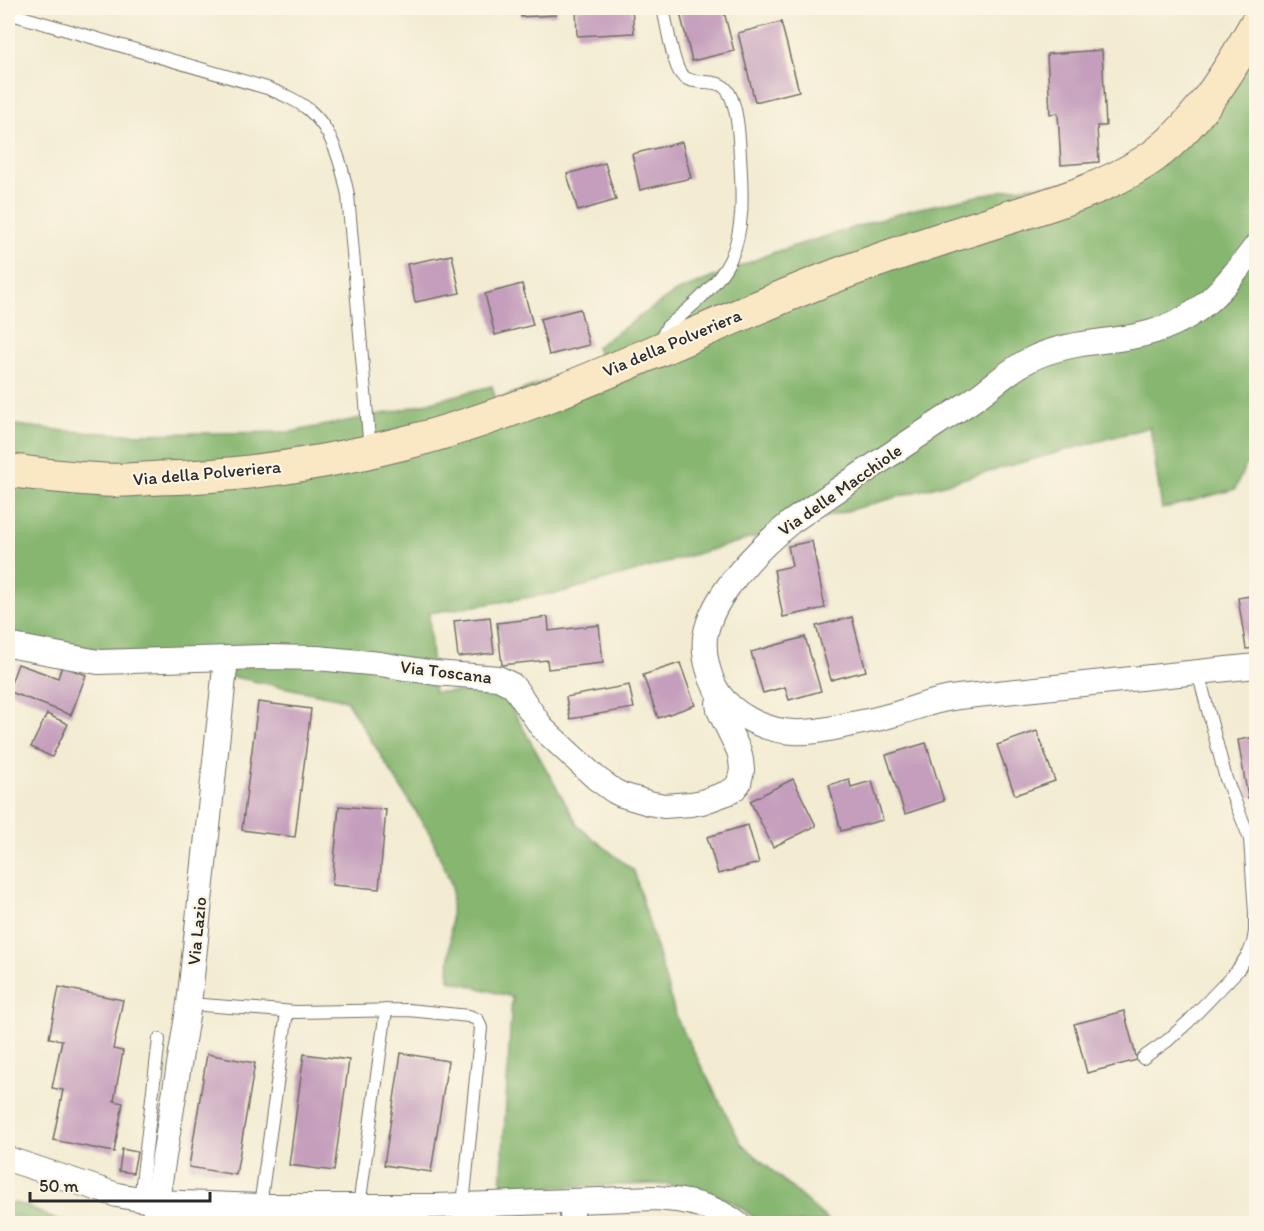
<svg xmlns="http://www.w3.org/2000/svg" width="1264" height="1231" font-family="Itim,sans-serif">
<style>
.forest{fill:#86b66f;stroke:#58704d;stroke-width:1.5}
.building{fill:#c49ebc}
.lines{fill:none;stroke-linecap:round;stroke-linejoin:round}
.service-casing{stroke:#716f66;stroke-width:14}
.minor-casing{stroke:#716f66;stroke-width:26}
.secondary-casing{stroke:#716f66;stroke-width:35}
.service{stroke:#fff;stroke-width:12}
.minor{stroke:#fff;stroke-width:24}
.secondary{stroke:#fae7c3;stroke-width:33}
.labels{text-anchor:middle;stroke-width:4.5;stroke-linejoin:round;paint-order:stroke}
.street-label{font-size:18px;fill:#2b2b2b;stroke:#fcf5e5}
</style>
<rect width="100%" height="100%" fill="#fcf5e5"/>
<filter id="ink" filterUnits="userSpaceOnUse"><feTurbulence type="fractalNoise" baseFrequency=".0167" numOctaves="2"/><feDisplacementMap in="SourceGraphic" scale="12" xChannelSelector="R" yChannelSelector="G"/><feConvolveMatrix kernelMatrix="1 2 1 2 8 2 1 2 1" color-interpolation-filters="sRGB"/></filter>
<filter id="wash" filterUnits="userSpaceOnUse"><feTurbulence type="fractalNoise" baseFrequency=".008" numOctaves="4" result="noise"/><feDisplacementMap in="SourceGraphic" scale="24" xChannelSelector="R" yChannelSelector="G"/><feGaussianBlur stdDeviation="1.35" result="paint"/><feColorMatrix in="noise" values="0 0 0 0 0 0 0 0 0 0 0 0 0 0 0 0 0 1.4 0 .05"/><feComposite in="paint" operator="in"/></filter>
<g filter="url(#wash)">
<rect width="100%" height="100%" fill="#f3ecd3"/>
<g class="forest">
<path d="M1256,54v389l-21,46 -73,20 -12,-82 -293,81 -294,84 -134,21 5,79 68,-1 77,136 55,44 42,146 65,126 90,80h-70l-20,-15 -24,-13 -32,-9 -31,-2 -153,5 11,-192 -63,-17 3,-94 -22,-52 -84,-134 -274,-56 -64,14v-234l58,7 58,3 167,-2 106,-21 95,-25 4,14 105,-40 -5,-13 78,-54 101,-41 136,-42 104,-22 42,-4 29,-6 31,-10z"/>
<path d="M14,1203l12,3 36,17h-54v-18z"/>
</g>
<g id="blocks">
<g class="building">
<path d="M521,8h35v7l-35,2z"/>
<path d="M576,8h56l2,25 -57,3z"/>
<path d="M684,8h39l11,43 -42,10 -13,-52z"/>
<path d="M781,22l18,69 -44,11 -17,-69z"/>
<path d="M1102,50l4,76h-9l2,36 -38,3 -3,-52 -8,1 -3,-60z"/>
<path d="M682,142l9,36 -51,12 -8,-36z"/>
<path d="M605,163l11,37 -38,11 -11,-37z"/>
<path d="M452,255l8,38 -45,9 -8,-38z"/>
<path d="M522,284l11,41 -38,10 -10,-41z"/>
<path d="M580,309l9,36 -40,10 -9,-36z"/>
<path d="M812,541l13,67 -42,9 -9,-47 18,-4 -4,-20z"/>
<path d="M1256,595v53l-10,1 -8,-51z"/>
<path d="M490,617l4,36 -36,4 -4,-36z"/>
<path d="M548,617l1,14 50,-6 4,38 -55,6 -1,-9 -45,5 -5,-42z"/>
<path d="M852,617l14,54 -35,9 -15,-54z"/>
<path d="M805,637l16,54 -32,9 -4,-13 -22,6 -12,-41z"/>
<path d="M680,663l15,42 -37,13 -15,-43z"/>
<path d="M18,664l40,14 4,-12 24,9 -15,40 -63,-24z"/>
<path d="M629,685l5,23 -64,11 -4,-22z"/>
<path d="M258,702l53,7 -16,128 -53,-7z"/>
<path d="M47,714l21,10 -16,33 -21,-10z"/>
<path d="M1037,731l18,50 -40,14 -18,-50z"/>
<path d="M1256,737v59l-8,2 -10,-58z"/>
<path d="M926,743l18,58 -39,13 -19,-59z"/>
<path d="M793,779l23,47 -43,21 -23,-46z"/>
<path d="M849,779l2,8 21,-6 11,39 -42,11 -12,-46z"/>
<path d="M339,806l47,4 -7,79 -47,-4z"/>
<path d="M748,825l11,38 -41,11 -11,-37z"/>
<path d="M59,987l64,13 -10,49 10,2 -9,50 9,2 -9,49 -61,-12 10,-50 -11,-2 10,-48 -13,-2z"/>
<path d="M1124,1011l13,49 -50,13 -13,-49z"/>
<path d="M401,1053l47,8 -17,111 -47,-7z"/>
<path d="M207,1054l48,9 -19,112 -47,-8z"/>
<path d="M304,1054l45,6 -15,111 -45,-6z"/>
<path d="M122,1149l15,3 -4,21 -14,-2z"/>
</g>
</g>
</g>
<g filter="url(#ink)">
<use href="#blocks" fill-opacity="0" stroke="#716f66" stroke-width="1.5"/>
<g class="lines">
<defs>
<g id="service">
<path d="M663,8c3,13 10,57 18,66 12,15 38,0 48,19 9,16 10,45 11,63 2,34 5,73 -10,104 -12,25 -42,50 -63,67l-3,6 3,12"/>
<path d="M8,13l259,75c15,6 30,12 42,22 24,20 33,56 39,85l22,255"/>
<path d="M189,1004l107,8 112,-2 61,6 9,4 3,8 -18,177"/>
<path d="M1143,1058l24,-17 21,-19 49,-51 12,-18 4,-10 2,-11v-19l-5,-74 -24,-60 -28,-107"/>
<path d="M140,1200l19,-161"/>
<path d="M260,1206l27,-194"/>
<path d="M359,1206l27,-196"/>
</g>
<g id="minor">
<path d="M1256,246c-41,54 -67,84 -138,93 -30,4 -62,7 -89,21 -22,11 -39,29 -59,42 -60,39 -120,79 -179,120 -32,26 -79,72 -86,115 -1,11 0,21 3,31 3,12 8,24 17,33 17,18 43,30 69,31 15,1 30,-2 45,-5 17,-4 36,-7 53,-12 24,-7 41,-15 66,-18l298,-31"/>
<path d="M8,645l90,17 167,-5 52,1 63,6 55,9 63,5 14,7 5,6 26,38 53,49 18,13 8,4 27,8 15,3 27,-2 11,-2 25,-9 7,-4 5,-6 3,-13 -1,-10 -2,-9 -20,-41 -1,-7 4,-5"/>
<path d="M8,1159l109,36 39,7 104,4h176l219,-8c31,2 58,7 83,26"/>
<path d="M571,1202l2,22"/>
<path d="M153,1224l36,-220 37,-345"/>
</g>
<path id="secondary" d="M8,470c31,5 63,8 96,10 18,1 36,-1 55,-2 82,-2 165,-14 245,-35 49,-12 97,-29 144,-47 101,-39 198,-87 300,-125 47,-17 95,-33 143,-48 53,-17 107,-31 154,-61 48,-31 84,-90 111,-138"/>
</defs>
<use href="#service" class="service-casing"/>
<use href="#minor" class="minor-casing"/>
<use href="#secondary" class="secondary-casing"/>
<use href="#service" class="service"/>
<use href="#minor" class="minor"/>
<use href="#secondary" class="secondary"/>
</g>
</g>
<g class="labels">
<g class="street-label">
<text transform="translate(672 343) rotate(-23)" y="6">Via della Polveriera</text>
<text transform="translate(207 473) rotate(-5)" y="6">Via della Polveriera</text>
<text transform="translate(840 490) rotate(-35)" y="6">Via delle Macchiole</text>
<text transform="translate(446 672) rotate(7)" y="6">Via Toscana</text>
<text transform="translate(197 931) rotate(-84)" y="6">Via Lazio</text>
</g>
</g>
<rect width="1264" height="1231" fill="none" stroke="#fcf5e5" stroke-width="30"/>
<path d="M30 1192v9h180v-9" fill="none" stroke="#2b2b2b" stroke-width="3"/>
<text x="39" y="1192" font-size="18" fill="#2b2b2b" stroke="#fcf5e5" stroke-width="4.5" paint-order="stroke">50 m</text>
</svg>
